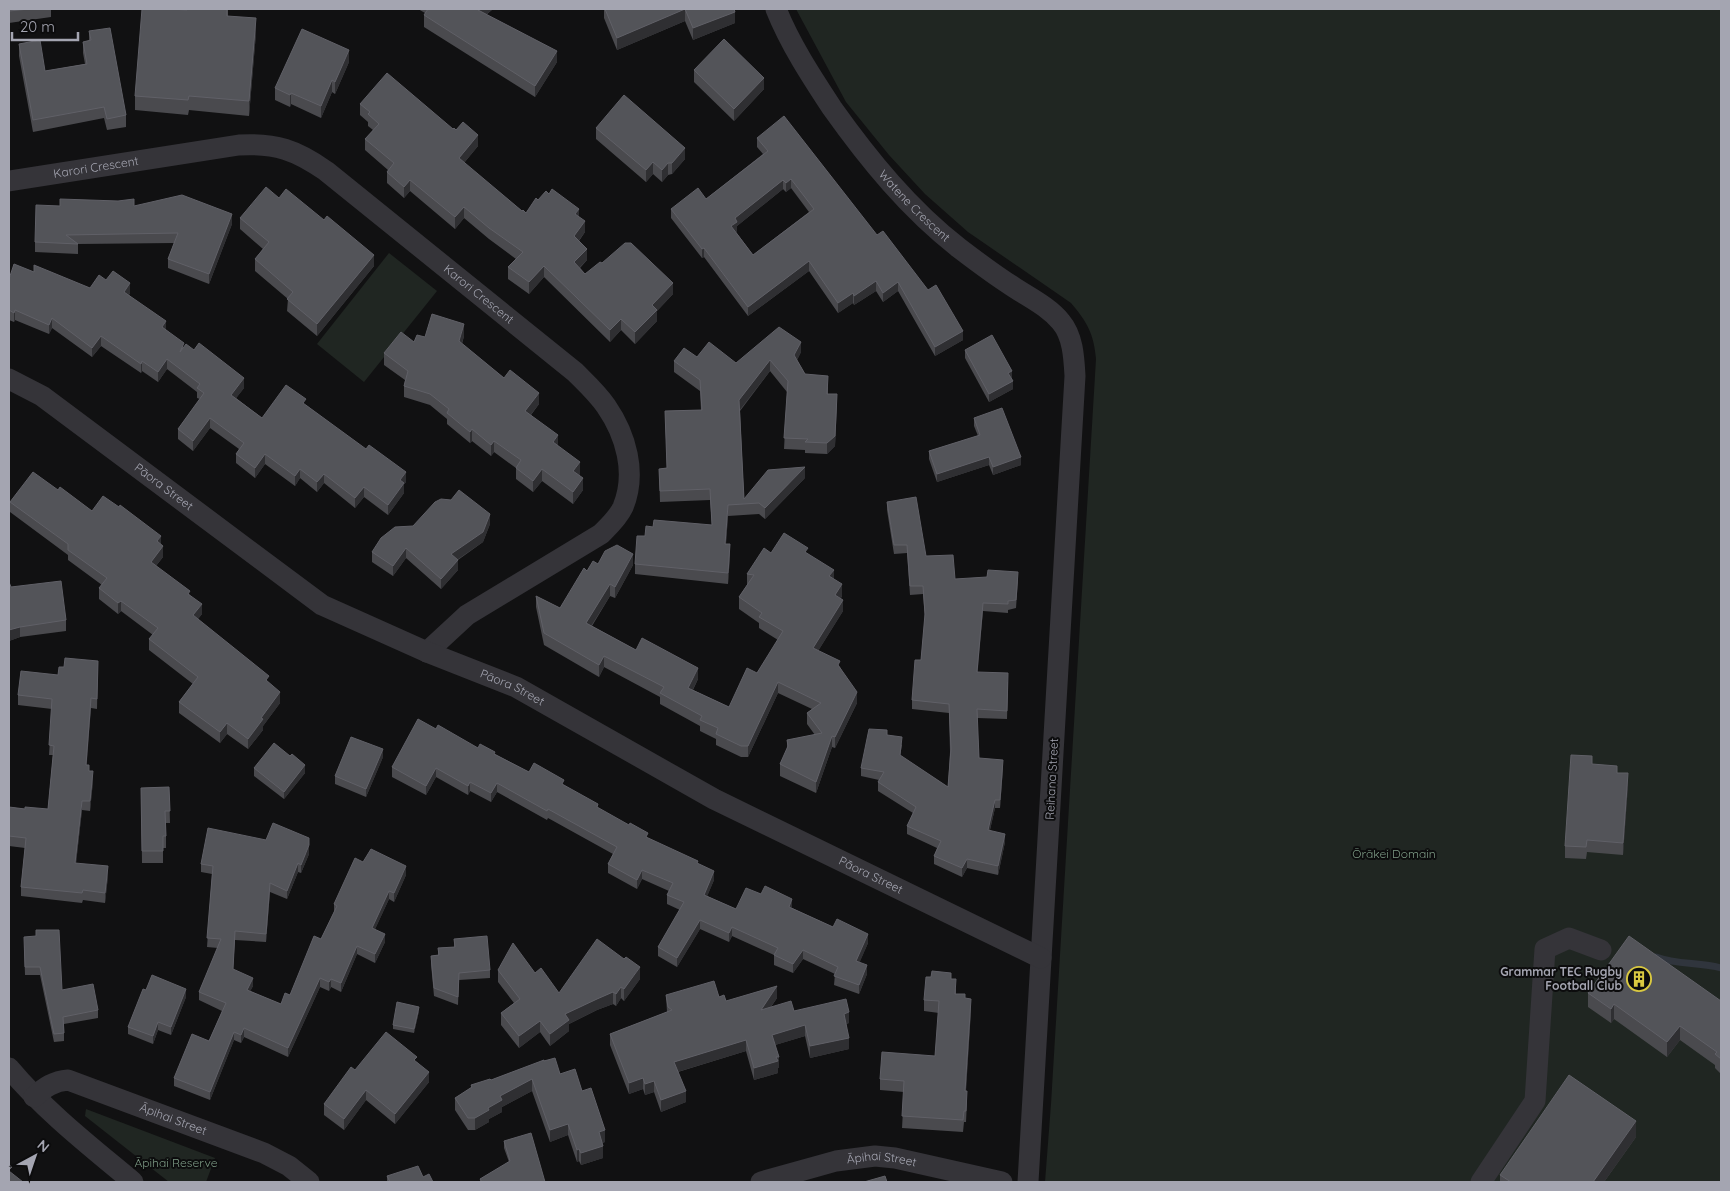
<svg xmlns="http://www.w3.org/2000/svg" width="1730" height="1191" font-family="Quicksand,sans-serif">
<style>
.green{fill:#202622}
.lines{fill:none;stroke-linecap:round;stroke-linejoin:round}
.stream{stroke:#30353d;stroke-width:7}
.minor{stroke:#353439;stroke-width:21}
.wall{fill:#4a4a4e;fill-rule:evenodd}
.shaded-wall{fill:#2f2f32}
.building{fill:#535459;stroke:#606067;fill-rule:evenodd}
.labels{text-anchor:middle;stroke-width:4;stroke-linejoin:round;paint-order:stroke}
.street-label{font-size:12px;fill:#a4a5b1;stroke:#0c0c0d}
.park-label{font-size:12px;fill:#7d9a85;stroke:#0c0c0d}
.poi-label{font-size:12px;font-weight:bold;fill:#a4a5b1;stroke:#0c0c0d;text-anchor:end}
</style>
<rect width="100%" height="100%" fill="#111112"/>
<g class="green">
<path d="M796,9h925v1173h-676l6,-78 45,-745c-2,-25 -9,-37 -25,-56l-103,-71 -43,-38 -36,-39 -43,-53z"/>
<path d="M389,253l48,38 -73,91 -47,-38z"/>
<path d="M86,1109l129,49 -9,24h-37l-84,-66z"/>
</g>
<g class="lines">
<path class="stream" d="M1656,957c21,8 44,5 65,11"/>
<g class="minor">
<path id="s1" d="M776,9c14,35 35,67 56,99 37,52 77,101 127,140 17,13 34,26 53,38 16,11 36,20 49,36 12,14 13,36 14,54l-47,806"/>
<path id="s2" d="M9,181l230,-36c37,-2 57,5 87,26l249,201c11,11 22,21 31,34 20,29 31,67 17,101 -5,11 -14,19 -22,27l-134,81 -40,37"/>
<path id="s3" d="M9,379l33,17 280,209 105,47 89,35 198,112 327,159"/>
<path d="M9,1068c37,44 81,78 124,114"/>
<path id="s4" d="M34,1097c11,-10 20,-16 34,-17l196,73 25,13 20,16"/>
<path id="s5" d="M761,1182l75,-21 39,-5 20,2 107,24"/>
<path d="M1481,1182l54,-81 10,-152 24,-11 32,12"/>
</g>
</g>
<g class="wall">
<path d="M9,9h42v8l-42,6z"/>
<path d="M187,9h41v7l28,17 -7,83 -60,-6 -1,5 -53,-5v-14l52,-86z"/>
<path d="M418,9h75l-7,6 71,47 -22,35 -111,-70v-12l1,-2z"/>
<path d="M604,9h130l1,14 -42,17 -8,-19 -68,29 -13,-32z"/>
<path d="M89,31l37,84v12l-19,3 -3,-12 -71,14 -14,-76v-12l26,27 40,-7 -2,-11v-11l6,-1z"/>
<path d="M349,62l-14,32 -3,-2 -11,26 -30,-14 -1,3 -15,-7v-12z"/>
<path d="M694,70l70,19 -30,32 -40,-39z"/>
<path d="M360,104l93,25 25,17 -14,17 58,48 4,2 12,-13 41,17 6,15 -6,9 8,19 -7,8 5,6 17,-11 71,31 -16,17v10l-22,23 -14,-14 -11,12 -66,-65 -15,17 -21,-15v-12l8,-8 -27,-20 -25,-21 -9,11 -45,-38 -6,7 -17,-15v-11l1,-2 -23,-20v-11l8,-9 -5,-4v-4l-8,-7z"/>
<path d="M596,128l89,31 -13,15 -4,1 -6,7 -9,-8 -7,8 -50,-43z"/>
<path d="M757,138l120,97 86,105 -28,16 -37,-65 -15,11 -7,-11 -22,14 -1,-2 -15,10 -29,-42 -61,45 -44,-59 -2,1 -31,-40v-9l35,-10 57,-45 -6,-7zM791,188l18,24 -56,43 -17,-23 1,-1v-5l46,-37 3,3z"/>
<path d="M279,198l95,68 -57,70 -30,-25 1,-12 -33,-28v-12l8,-10 -23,-20v-11z"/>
<path d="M60,206l172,18 -23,60 -41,-16v-9l6,-16 -96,1v10l-43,-2v-10z"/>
<path d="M34,272l56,16 16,-8 24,13 -1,2 37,35 18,18 60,40 -8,10 26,20 44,-13 100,77 -2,2v9l-16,22 -24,-18 -9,11 -31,-25 -7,9 -17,-14 -5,8 -30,-22 -10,14 -19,-15v-9l3,-5 -29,-21 -17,23 -15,-12v-10l22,-30 -3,-1v-6l-30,-23 -9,13 -16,-11 -1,2 -40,-27 -9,11 -40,-29 -3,6 -34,-14 -1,2 -5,-2v-41z"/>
<path d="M464,336l-2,8 42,34 35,26 -8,11 27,31 22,28 -1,1 4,15 -10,14 -31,-23 -9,11 -17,-13v-11l-22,-16 -3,4 -19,-15 -2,2 -23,-19v-5l-17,-14 -26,-8v-11l1,-6 -21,-15v-12l30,-11 11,-5z"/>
<path d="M965,350l47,29 1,10 -24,13 -24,-44z"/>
<path d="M801,352l-4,8 8,14 23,13v7l9,11 -2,41 -8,8 -22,-1v-3l-21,-1 3,-57 -17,-21 -30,40 4,88 61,-21 -40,41 -6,-5 -31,2 -2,28 4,11 -2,29 -93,-10v-10l10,-28 8,-9 59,-2 -2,-25 -50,2 -1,-33 8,-1 -2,-57 36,-1 -1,-19 -26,-19v-11l23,-4 39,6z"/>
<path d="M974,418l47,47 -28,10 -4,-10 -52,17 -8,-23v-8l49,-15 -4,-10z"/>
<path d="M58,490l34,21 69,34 2,12 -7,9 34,29 12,19 -4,5 71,64 11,20 -17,23v4l-15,19 -21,-15 -7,9 -41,-30v-11l14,-18 -44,-34v-11l4,-4 -32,-24 -3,3 -19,-15v-11l3,-3 -34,-25v-5l-58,-43v-10z"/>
<path d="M887,502l39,54 29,23 63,1 -2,28 -8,2v3l-25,-2 -6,61 31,10 -1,37 -30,-1 2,40 24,10 -3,40h-5l-5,22 15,12 -7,33 -31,-7 -5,9 -28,-13v-8l3,-8 -30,-14v-8l6,-13 -35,-22v-9l1,-2 -18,-4v-8l26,-33 15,10 -2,11 48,31 2,-35 -1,-39 -37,-4v-9l9,-40 4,-42 -2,-24 -13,1 -3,-42 -13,1 -7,-44z"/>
<path d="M490,524l-7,18 -25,18v10l-17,19 -35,-31 -13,18 -21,-14v-10z"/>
<path d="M771,553l37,1 26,25 8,17 -1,2 2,13 -25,40 22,16 17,36 -22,45 -3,-1 -16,46 -36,-17v-12l7,-14v-10l28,-5 -8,-11v-11l5,-4 -34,-16 -30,64h-7l-25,-12v-6l-16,-8v-5l-40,-22v-7l-56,-30 -5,10 -55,-32 -8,-38v-11l24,12 27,-37 11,-7 35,1 -18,33 -5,-2 -18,30 44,24 62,29 -5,11 36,17 28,-34 21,-33 -19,-12v-5l-20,-14v-12l8,-12v-11z"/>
<path d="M9,582l2,5 55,33v11l-46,6 -11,4z"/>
<path d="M98,661l-1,48 -6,-1 -5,57 7,16 -3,30 -8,-1 -6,53 32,13 -3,27 -22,-3 -1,3 -61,-7v-9l4,-39 -16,-2v-39l16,2h23l5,-54h-4l3,-46 -34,-4v-10l40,-20 6,-8z"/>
<path d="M436,729l42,19 17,6 34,18 35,13 34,23 50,30 50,26 16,16 -7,16 29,13 56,-1 76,35 -9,20 8,11 -8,20 -25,-9 1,-11 -32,-15 -10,14 -19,-8v-10l-42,-19 -3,6 -29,-13 -23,38 -19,-11v-9l22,-37 -13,-6v-9l2,-4 -27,-12 -5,10 -29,-16v-9l5,-10 -65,-36 -1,2 -50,-28 -6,10 -21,-11 -2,4 -32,-18 -10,18 -34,-18v-10z"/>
<path d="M290,756l15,17 -21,26 -30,-23v-8z"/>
<path d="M383,757l-17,40 -31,-13v-8z"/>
<path d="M1592,764l25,9 11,12 -5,70 -36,-3 -1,7 -21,-1v-12z"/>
<path d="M169,787l1,36h-4v25h-3v15h-21l-1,-75z"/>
<path d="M309,854l-8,19 -3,-1 -11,27 -17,-7 -4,50 -31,-2 -2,29 20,17 -3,5 31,13 9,-9 31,-56 13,-27v-8l29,-42 43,13 -12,27 -5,-3 -14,30 10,13 -10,21 -18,-9 -16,38 -10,-5 -2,4 -9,-4 -32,70 -44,-20 -3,6 -7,-3 -24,60 -36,-14v-8l35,-37 13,-30 -23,-11v-8l19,-44 -11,-1 5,-73 -11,-2v-8z"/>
<path d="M454,939l36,31v8l-31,2 -1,25 -24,-9 -3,-32v-8l7,-1v-7l16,-1z"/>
<path d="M24,945l38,45 36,20v8l-34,6v17l-10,1 -14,-67h-15z"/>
<path d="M498,970l37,3 24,20 81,-14 -16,22 -3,-3 -5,8 -3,-2 -16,6 -28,14v7l-19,15 -10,-14 -21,16 -18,-23v-12l13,-10 -16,-21z"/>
<path d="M951,979l5,11v4l9,4 6,12 -5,81 1,11 -1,20h-2l-1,10 -61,-4 2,-36 -24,-2v-11l55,-23 4,-43 -15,-2v-11z"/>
<path d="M146,990l40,7 -15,38 -13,-5 -5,14 -25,-10v-7z"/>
<path d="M1588,993l133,8v73l-6,-6v-3l-35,-25 -13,17 -53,-38 -3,4 -23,-16z"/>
<path d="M666,995l53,2 7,4 51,-3 -6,9 23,4 55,12 -3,1 3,25 -39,9 -5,-22 -30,9 4,23h-1v5l-24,7 -8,-29 -68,21 8,30 -25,10 -7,-20 -9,3 -2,-6 -14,5 -19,-49v-11l57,-22z"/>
<path d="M419,1011l-5,22 -21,-4v-4z"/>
<path d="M544,1061l38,30 23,51 -3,1 1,15 -22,7 -2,-4 -2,1 -9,-27 -18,7 -18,-51 -30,16v5l-13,7v3l-14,8h-7l-13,-20v-12l16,-10v-3l20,-5z"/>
<path d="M417,1062l12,20 -34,42 -29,-24 -22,30 -20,-15v-11l31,-34z"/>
<path d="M1636,1137l-32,45h-104v-7z"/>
<path d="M504,1141l41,41h-65v-3l29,-17 -5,-14z"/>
<path d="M387,1176l36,1 10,5h-46z"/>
</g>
<g class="shaded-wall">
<path d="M480,9h13l-15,12v-11z"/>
<path d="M685,9v12l-68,29v-12z"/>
<path d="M735,12v11l-42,17v-12z"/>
<path d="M256,18v15l-7,83v-15z"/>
<path d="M349,50v12l-14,32v-12z"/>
<path d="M557,51v11l-22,35v-11z"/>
<path d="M764,78v11l-30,32v-12z"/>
<path d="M332,80v12l-11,26v-12z"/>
<path d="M291,93v11l-1,3v-12z"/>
<path d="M478,135v11l-19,23v-11z"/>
<path d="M685,148v11l-13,15v-11z"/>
<path d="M653,162v12l-7,8v-12z"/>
<path d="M668,163v12l-6,7v-12z"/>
<path d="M791,179v9l-5,4v-9z"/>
<path d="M410,180v11l-6,7v-11z"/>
<path d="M783,180v9l-46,37v5l-6,4v-9l4,-8z"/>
<path d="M464,207v11l-9,11v-12z"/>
<path d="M579,209v11l-4,-6z"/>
<path d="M232,214v10l-23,60v-10z"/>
<path d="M585,221v11l-11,15v-11z"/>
<path d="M704,248v9l-2,1v-9z"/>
<path d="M587,249v11l-13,13v-11z"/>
<path d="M374,255v11l-57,70v-12z"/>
<path d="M809,261v10l-61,45v-9z"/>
<path d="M544,266v11l-15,17v-12z"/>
<path d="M876,281v10l-22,14v-9z"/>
<path d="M898,282v9l-15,11v-9z"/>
<path d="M130,283v10l-6,8v-9z"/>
<path d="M673,283v11l-16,17v10l-22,23v-12l17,-27z"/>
<path d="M853,293v10l-15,10v-10z"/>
<path d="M15,310v10l-1,2v-9z"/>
<path d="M52,318v10l-3,6v-9z"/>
<path d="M621,319v11l-11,12v-12z"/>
<path d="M166,321v10l-4,-4z"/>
<path d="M464,324v12l-5,17v-12z"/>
<path d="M963,331v9l-28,16v-9z"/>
<path d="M101,336v10l-9,11v-9z"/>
<path d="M801,342v10l-7,14v-11z"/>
<path d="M167,359v10l-9,13v-10z"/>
<path d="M770,360v11l-31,40v-11z"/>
<path d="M142,361v10l-1,2v-9z"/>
<path d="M1012,371v8l-4,-6z"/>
<path d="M244,378v10l-13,17v-10z"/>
<path d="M1013,381v8l-24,13v-8z"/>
<path d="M539,393v11l-14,18v-11z"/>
<path d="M837,394l-2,52 -8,8v-11z"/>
<path d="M210,418v10l-17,23v-10z"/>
<path d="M472,429v12l-2,2v-11z"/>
<path d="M558,435v12l-5,-5z"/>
<path d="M494,441v11l-3,4v-11z"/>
<path d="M265,454v10l-10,14v-10z"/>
<path d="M989,457v8l-52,17v-8z"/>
<path d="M1021,457v8l-28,10v-8z"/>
<path d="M580,462v12l-7,9v-12z"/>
<path d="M805,467v11l-40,41v-11z"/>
<path d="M300,469v9l-5,8v-10z"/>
<path d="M542,469v12l-9,11v-11z"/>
<path d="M406,472v10l-2,2v9l-16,22v-10l12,-25z"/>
<path d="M324,474v9l-7,9v-10z"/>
<path d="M583,478v12l-10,14v-12z"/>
<path d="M364,487v10l-9,11v-10z"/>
<path d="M728,505v11l-3,39v-11z"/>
<path d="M490,514v10l-7,18 -32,22v-10z"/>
<path d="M161,536v11l-4,-6z"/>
<path d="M730,544v11l-2,29v-11z"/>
<path d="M163,546v11l-12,15v-10z"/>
<path d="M406,548v10l-13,18v-10z"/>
<path d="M633,554v11l-18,33v-11z"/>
<path d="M458,560v10l-17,19v-10z"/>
<path d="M834,570v11l-5,-5z"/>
<path d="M610,584v12l-24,38v-11z"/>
<path d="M842,584v12l-7,11v-12z"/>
<path d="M843,600v11l-30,48v-11z"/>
<path d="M121,601v10l-3,3v-11z"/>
<path d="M983,603v8l-6,69v-8z"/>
<path d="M202,604v10l-9,11v-10z"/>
<path d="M20,627v10l-11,4v-11z"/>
<path d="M604,656v11l-5,10v-12z"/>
<path d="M698,668v11l-10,20v-11z"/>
<path d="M778,682v11l-30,64v-11z"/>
<path d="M280,692v11l-17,23v4l-15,19v-10l13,-21z"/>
<path d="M857,692v11l-22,45v-11z"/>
<path d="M91,698v10l-5,67v-10z"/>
<path d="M227,723v11l-7,9v-11z"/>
<path d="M832,736v11l-16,46v-11z"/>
<path d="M383,749v8l-17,40v-8z"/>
<path d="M1003,760v8l-3,40v-8z"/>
<path d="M305,765v8l-21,26v-7z"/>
<path d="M436,768v9l-10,18v-9z"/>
<path d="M93,771v10l-3,30v-10z"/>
<path d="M1628,773v12l-5,70v-12z"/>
<path d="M470,782v9l-2,4v-9z"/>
<path d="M497,783v9l-6,10v-9z"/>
<path d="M995,800v8l-7,30v-8z"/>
<path d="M82,801v9l-7,63v-10z"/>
<path d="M1005,834v8l-7,33v-9z"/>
<path d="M309,845v9l-8,19v-8z"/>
<path d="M967,859v9l-5,9v-9z"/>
<path d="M298,863v9l-11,27v-8z"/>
<path d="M108,866v10l-3,27v-10z"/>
<path d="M406,866v9l-12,27v-9z"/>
<path d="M642,870v9l-5,10v-9z"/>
<path d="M714,871v9l-10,24v-9z"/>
<path d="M270,883v9l-4,50v-8z"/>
<path d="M389,891v8l-17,37v-8z"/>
<path d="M792,899v9l-3,-1z"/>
<path d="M700,920v9l-23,38v-9z"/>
<path d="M732,927v9l-3,6v-9z"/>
<path d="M385,934v8l-10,21v-9z"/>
<path d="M868,934v9l-12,28v-10z"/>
<path d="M357,946v8l-16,38v-9z"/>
<path d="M803,950v9l-10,14v-9z"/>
<path d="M867,965v9l-8,20v-9z"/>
<path d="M640,967v12l-16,22v-12z"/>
<path d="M253,978v8l-6,12v-8z"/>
<path d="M320,978v9l-32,70v-9z"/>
<path d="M331,979v8l-2,4v-9z"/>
<path d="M777,986v12l-16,23v-11z"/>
<path d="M621,987v11l-5,8v-12z"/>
<path d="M186,989v8l-15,38v-8z"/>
<path d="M613,992v12l-16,6 -28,14v7l-19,15v-12l15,-20 32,-15z"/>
<path d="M971,999v11l-6,92v-11z"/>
<path d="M1614,1004v15l-3,4v-14z"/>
<path d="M419,1007v4l-5,22v-4z"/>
<path d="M849,1012v11l-5,2v-11z"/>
<path d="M540,1021v11l-21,16v-12z"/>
<path d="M158,1022v8l-5,14v-8z"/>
<path d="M805,1025v11l-33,10v-11z"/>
<path d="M1680,1026v14l-13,17v-15z"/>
<path d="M244,1028v9l-3,6v-8z"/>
<path d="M234,1032v8l-24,60v-8z"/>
<path d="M849,1038v11l-39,9v-12z"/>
<path d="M746,1040v11l-72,22v-11z"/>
<path d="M776,1057h3v11h-1v5l-24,7v-12z"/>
<path d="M429,1072v10l-34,42v-10z"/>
<path d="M643,1078v11l-14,5v-11z"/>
<path d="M532,1079v12l-30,16v5l-13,7v3l-14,8v-12l25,-22z"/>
<path d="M654,1081v11l-9,3v-11z"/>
<path d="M366,1090v10l-22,30v-11z"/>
<path d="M686,1091v11l-25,10v-12z"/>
<path d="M1636,1121v16l-32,45h-11z"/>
<path d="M568,1124v11l-18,7v-12z"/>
<path d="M605,1130v12l-6,2v-12z"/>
<path d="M603,1146v12l-22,7v-12z"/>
<path d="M579,1149v12l-2,1v-12z"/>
</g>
<g class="building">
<path d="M9,9h20l-20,2z"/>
<path d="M142,9h27l18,1v-1h40v7l29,2 -7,83 -60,-5 -1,4 -53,-4z"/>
<path d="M428,9h52l-2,1 79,41 -22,35 -111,-71z"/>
<path d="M605,9h129l1,3 -42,16 -8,-19 -68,29z"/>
<path d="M110,28l16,87 -19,4 -3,-12 -71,13 -14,-76 21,-4 5,31 42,-7 -4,-22 8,-2 -2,-9z"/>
<path d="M302,29l47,21 -14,32 -3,-2 -11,26 -30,-13 -1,2 -15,-7z"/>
<path d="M724,39l40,39 -30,31 -40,-39z"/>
<path d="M387,73l66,56 1,-1 2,2 7,-8 15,13 -19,23 63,53 1,-1 3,3 10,-15 2,2 8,-9 3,3 3,-5 27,20 -4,5 10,7 -11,15 13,13 -13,13 11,12 15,-12 2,1 23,-20h6l42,40 -21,22 5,5 -22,22 -14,-13 -11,11 -66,-64 -15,16 -21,-15 15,-15 -34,-24 -25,-21 -9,10 -45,-37 -6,7 -17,-15 7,-9 -29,-24 14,-15 -11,-10 2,-2 -10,-8z"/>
<path d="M624,95l61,53 -13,15h-4l-6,7 -9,-8 -7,8 -50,-42z"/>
<path d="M784,116l93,119 6,-4 45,59 8,-5 27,46 -28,16 -37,-65 -15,11 -7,-12 -22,15 -1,-3 -15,10 -29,-42 -61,46 -44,-59 -2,1 -31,-40 27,-21 8,11 62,-48 -11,-13zM791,179l23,30 -61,46 -22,-29 6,-4 -2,-4 48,-38 3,3z"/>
<path d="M266,187l13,11 7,-9 38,31 3,-4 47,39 -57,69 -30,-25 6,-7 -38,-33 14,-17 -29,-24z"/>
<path d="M182,195l50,19 -23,60 -41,-15 10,-26 -112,2 12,9 -43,-2 1,-37 24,1v-7l58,2 16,-2v7z"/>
<path d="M14,264l20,8v-7l56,23 9,-13 7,5 7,-9 17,12 -6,9 42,29 -4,6 22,16 -4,9 6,-8 8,6 5,-7 45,35 -13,17 31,23 24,-33 20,14 -3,4 63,46 3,-4 37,27 -6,8 4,3 -16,22 -24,-18 -9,11 -31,-24 -7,8 -17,-13 -5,7 -30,-22 -10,14 -19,-14 8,-11 -34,-25 -17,23 -15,-12 26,-36 -7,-5 3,-4 -33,-25 -9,13 -16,-11 -1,3 -40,-28 -9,12 -40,-30 -3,7 -34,-15 -1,3 -5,-3v-31z"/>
<path d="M432,314l32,10 -5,17 45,37 6,-8 29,23 -14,18 33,24 -5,7 27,20 -7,9 10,7 -10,14 -31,-23 -9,12 -17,-13 5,-8 -27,-19 -3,4 -19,-16 -2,3 -23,-19 2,-4 -19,-15 -26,-8 4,-15 -24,-18 17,-21 13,10 3,-7 8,2z"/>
<path d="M779,327l22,15 -7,13 11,19 23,2 -1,18h10l-2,42 -8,7 -22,-1 3,-3 -24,-1 4,-57 -18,-21 -31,40 5,99 24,-29 37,-3 -40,41 -6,-5 -31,2 -3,39h5l-2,29 -93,-9 2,-28h8l1,-10 7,1 1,-7 58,5 -2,-36 -50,2 -1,-22 8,-1 -2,-57 37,-1 -2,-30 -26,-19 10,-13 13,9 12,-15 27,21z"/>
<path d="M992,335l20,36 -4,2 5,8 -24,13 -24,-44z"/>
<path d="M1002,408l19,49 -28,10 -4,-10 -52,17 -8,-23 51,-16 -6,-17z"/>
<path d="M33,472l25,18 2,-3 32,24 11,-15 16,11 1,-2 41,31 -4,5 6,5 -12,16 39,29 -2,3 14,10 -9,11 76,61 -3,4 14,12 -19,26 2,1 -15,20 -21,-16 -7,9 -41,-30 19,-25 -49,-38 9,-11 -37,-27 -3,2 -19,-15 8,-10 -39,-28v-6l-58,-42z"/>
<path d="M459,490l31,24 -7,18 -32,22 7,6 -17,19 -35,-31 -13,18 -21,-14 9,-14 14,-11 18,-1 22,-24 6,-3 10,1z"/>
<path d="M916,497l10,59 27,-1 2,24 32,-2 1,-7 30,2 -2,28 -8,1v3l-25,-1 -6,69 31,1 -1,38 -30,-2 2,49 24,2 -3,40h-5l-7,30 17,4 -7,32 -31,-7 -5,9 -28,-12 7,-15 -34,-15 9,-19 -38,-25 6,-10 -23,-4 8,-39 18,1v5l15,2 -2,18 48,32 3,-38 -2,-45 -37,-4 3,-40h6l4,-46 -2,-28h-13l-3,-41h-13l-7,-43z"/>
<path d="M784,533l24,15 -3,4 29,18 -5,6 13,8 -7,11 8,5 -30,48 27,13 -2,4 19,27 -22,45 -3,-1 -16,46 -36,-18 8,-18 -1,-6 35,-7 -15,-20 14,-10 -43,-21 -30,64h-7l-25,-12 2,-6 -18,-8 2,-4 -42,-23 4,-6 -60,-31 -5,9 -55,-32 -8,-37 24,12 24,-40 3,3 6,-10 5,3 7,-13 12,-6 16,9 -18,33 -5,-3 -24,39 50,27 6,-12 56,30 -10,20 41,19 18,-39 10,5 26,-42 -24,-14 3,-4 -23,-16 15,-22 -7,-1 17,-26 7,5z"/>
<path d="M61,581l5,39 -46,7 -11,3v-48l2,5z"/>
<path d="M65,658l33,3 -1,38 -6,-1 -5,67h3v6h4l-3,30h-8l-7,62 33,3 -3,27 -22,-3 -1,3 -61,-6 5,-49 -17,-2v-29l16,2v-2l23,2 6,-63 -5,-1 3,-46 -34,-4 3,-24 37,4 1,-8h5z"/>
<path d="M418,719l18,10 2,-4 40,23 2,-4 15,8 -1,2 35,18 5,-9 30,17 -2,4 36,20 -1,3 32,18 1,-2 18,10 -2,4 52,24 -1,2 17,8 -10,24 32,14 10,-21 15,6 4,-8 27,13 -3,8 44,20 4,-8 31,15 -12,27 11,4 -8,20 -25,-9 4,-9 -35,-17 -10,14 -19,-9 4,-7 -46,-21 -3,6 -29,-13 -23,38 -19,-11 26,-45 -17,-7 6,-12 -31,-13 -5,10 -29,-16 9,-17 -69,-38 -1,2 -50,-28 -6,10 -21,-11 -2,4 -32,-18 -10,18 -34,-19z"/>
<path d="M351,737l32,12 -17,40 -31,-13z"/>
<path d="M274,743l16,13 2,-2 13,11 -21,27 -30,-24z"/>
<path d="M1571,755l21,1v8l25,2v7h11l-5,70 -36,-3 -1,7 -21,-1z"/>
<path d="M169,787l1,24h-5l1,25h-3v15h-21l-1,-63z"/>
<path d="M273,823l36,15v7l-8,20 -3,-2 -11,28 -17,-8 -4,51 -31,-3 -2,38 20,9 -6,12 34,14 4,-11 5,2 24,-59 7,3 16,-33 -3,-2 21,-46 8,4 8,-13 35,17 -12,27 -5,-2 -17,37 13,6 -10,20 -18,-8 -16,37 -10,-4 -2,3 -9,-4 -32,70 -44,-20 -3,7 -7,-3 -24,60 -36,-14 18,-44 17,7 17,-38 -27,-11 22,-53 -14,-1 6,-72 -12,-2 7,-36 58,12z"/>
<path d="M36,930h23l3,60 31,-6 5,26 -35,7 1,16 -10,1 -14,-67h-15l-1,-30 12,-1z"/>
<path d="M487,936l3,34 -31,3 -1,24 -24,-9 -3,-32 8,-1 -1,-7 17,-1 -1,-8z"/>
<path d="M1629,936l92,65v58l-6,-5 2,-2 -37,-26 -13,16 -53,-38 -3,5 -23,-16z"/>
<path d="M597,939l27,20 2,-2 14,10 -16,22 -3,-2 -5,7 -3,-2 -16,7 -32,15 4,6 -19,14 -10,-13 -21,15 -18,-23 19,-14 -22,-29 15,-27 22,30 6,-5 18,25z"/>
<path d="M932,971l19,2v6h5l-1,15h10v4l6,1 -6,92h2l-1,20h-2l-1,9 -61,-4 2,-35 -24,-2 2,-27 53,4 4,-55 -15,-1 2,-23h5z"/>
<path d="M152,975l34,14 -15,38 -13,-5 -5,14 -25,-9 15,-38 3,1z"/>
<path d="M714,981l5,16 5,-2 2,6 51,-15 -16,24 30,-9 3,10 52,-12 3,13 -5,2 5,24 -39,8 -5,-21 -33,10 7,22h-3l2,4 -24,7 -8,-28 -72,22 12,29 -25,9 -7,-19 -9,3 -2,-6 -14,5 -19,-49 62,-24 -4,-3 -2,-12z"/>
<path d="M397,1002l22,5 -5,22 -21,-4z"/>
<path d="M386,1032l31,25 -3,3 15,12 -34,42 -29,-24 -22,29 -20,-15 27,-37 4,3z"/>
<path d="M555,1058l5,16 15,-5 7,22 9,-3 14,42 -6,2 4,14 -22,7 -2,-4 -2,1 -9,-26 -18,6 -18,-51 -32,17 2,4 -14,8 1,2 -14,8h-7l-13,-20 17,-11 -1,-2 19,-6 1,1 53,-20v1z"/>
<path d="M1569,1075l67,46 -43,61h-82l-11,-7z"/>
<path d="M531,1133l14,49h-63l-2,-3 30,-18 -6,-20z"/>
<path d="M9,1164l3,3 -3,3z"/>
<path d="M418,1166l5,11 6,-3 4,8h-43l-3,-6z"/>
<path d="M9,1171l14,11h-14z"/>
<path d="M885,1176l2,6h-23z"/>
</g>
<defs>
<symbol id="building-ring" viewBox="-11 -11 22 22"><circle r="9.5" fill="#0c0c0d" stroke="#dac941" stroke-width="1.5"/><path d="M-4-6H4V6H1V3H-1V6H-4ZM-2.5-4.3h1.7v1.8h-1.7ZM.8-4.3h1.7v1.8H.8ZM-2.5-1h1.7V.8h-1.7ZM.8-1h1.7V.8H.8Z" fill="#dac941"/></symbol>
</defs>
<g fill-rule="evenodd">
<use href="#building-ring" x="1625" y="965" width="28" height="28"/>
</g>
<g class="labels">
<g class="street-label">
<text dy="4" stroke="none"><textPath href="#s2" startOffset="88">Karori Crescent</textPath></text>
<text dy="4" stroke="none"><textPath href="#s1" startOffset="242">Watene Crescent</textPath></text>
<text dy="4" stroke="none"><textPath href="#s2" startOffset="522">Karori Crescent</textPath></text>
<text dy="4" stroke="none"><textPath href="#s3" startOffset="189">Pāora Street</textPath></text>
<text dy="4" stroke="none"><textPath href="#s3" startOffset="594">Pāora Street</textPath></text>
<text transform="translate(1052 779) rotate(-87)" y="4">Reihana Street</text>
<text dy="4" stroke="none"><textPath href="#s3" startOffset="999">Pāora Street</textPath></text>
<text dy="4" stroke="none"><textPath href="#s4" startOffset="151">Āpihai Street</textPath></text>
<text dy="4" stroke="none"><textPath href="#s5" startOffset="124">Āpihai Street</textPath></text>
</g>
<g class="park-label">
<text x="1394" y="858">Ōrākei Domain</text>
<text x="176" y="1167">Āpihai Reserve</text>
</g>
<g class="poi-label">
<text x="1622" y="976">Grammar TEC Rugby<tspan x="1622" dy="14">Football Club</tspan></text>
</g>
</g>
<rect width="1730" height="1191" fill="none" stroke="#a4a5b1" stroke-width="20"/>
<g transform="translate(35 1156) rotate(40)" stroke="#0c0c0d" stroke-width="4" paint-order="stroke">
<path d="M0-4L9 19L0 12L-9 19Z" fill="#a4a5b1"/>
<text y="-8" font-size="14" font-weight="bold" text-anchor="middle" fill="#a4a5b1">N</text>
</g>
<path d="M12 32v8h66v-8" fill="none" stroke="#a4a5b1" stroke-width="2.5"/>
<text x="20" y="32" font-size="15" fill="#a4a5b1" stroke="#0c0c0d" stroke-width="4" paint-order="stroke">20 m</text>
</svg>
